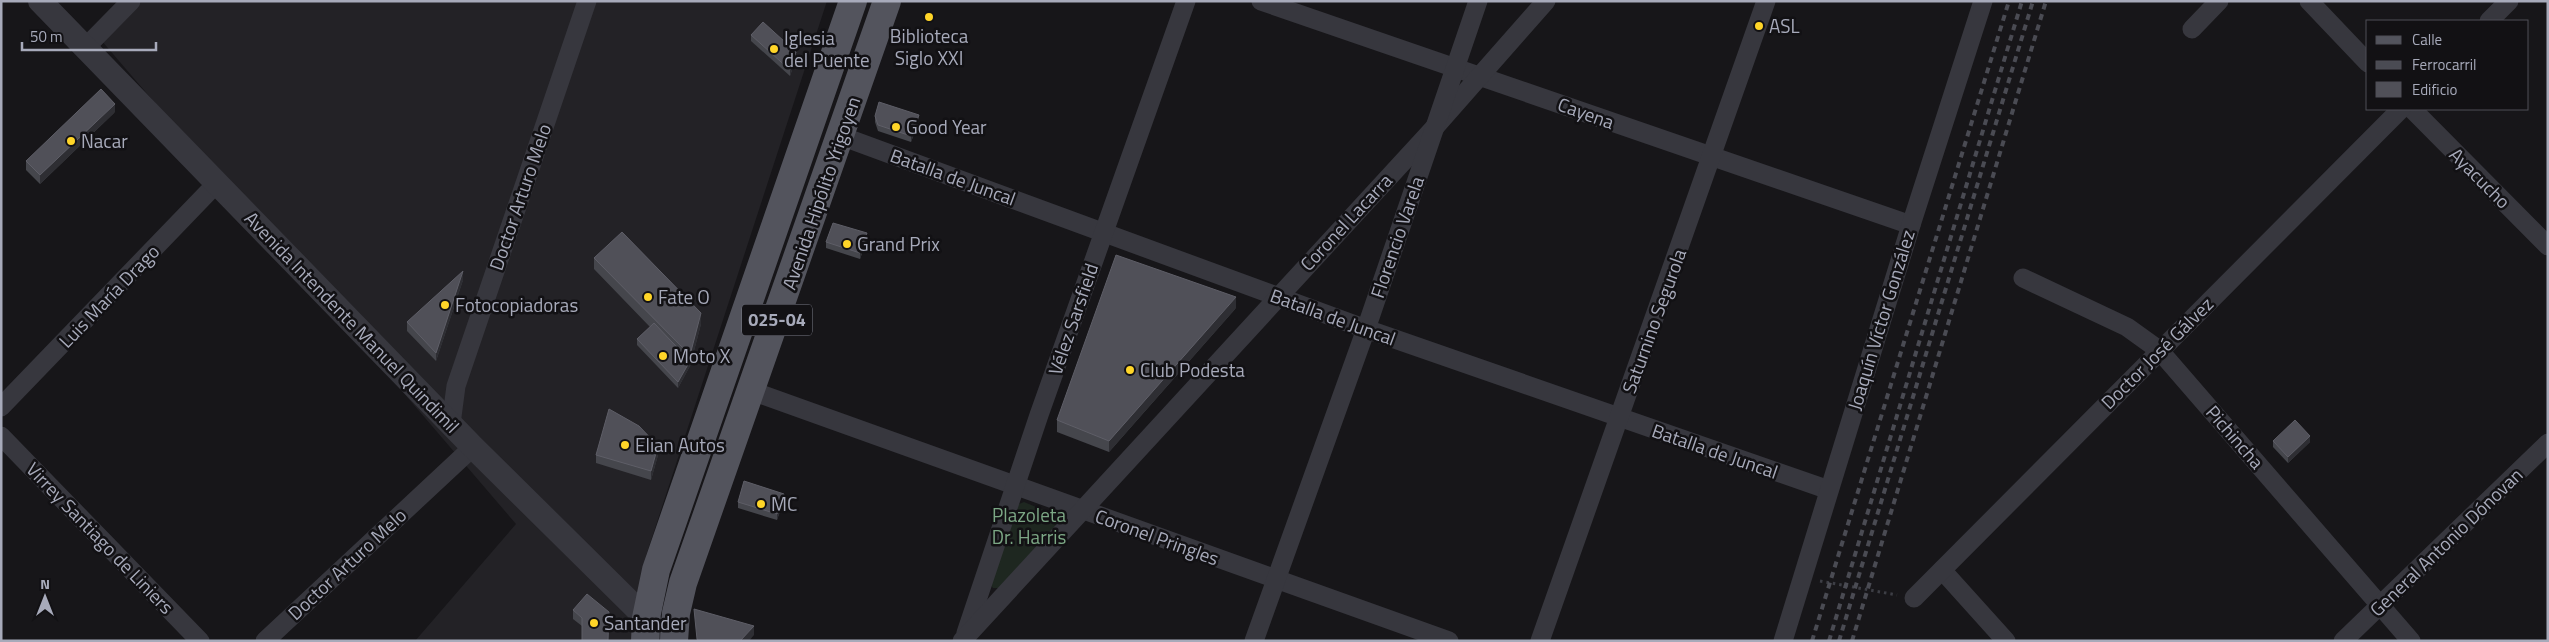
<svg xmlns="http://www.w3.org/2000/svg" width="2549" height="642" font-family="'Titillium Web',sans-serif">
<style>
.built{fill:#232226}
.green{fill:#1e2720}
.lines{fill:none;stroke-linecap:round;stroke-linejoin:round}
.path{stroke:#3d3e45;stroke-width:3;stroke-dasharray:2.5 4;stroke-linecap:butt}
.minor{stroke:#37373e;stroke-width:19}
.tertiary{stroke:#37373e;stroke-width:24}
.primary{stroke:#53545d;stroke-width:28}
.rail{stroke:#4a4b53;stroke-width:4;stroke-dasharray:6 5;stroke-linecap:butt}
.wall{fill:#45464c}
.shaded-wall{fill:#2e2e33}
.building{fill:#505058;stroke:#5e5e67}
.poi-dot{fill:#ffd528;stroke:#121114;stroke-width:2}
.labels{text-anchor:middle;stroke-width:5;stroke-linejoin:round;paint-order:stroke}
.shield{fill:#121114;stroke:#7a7c88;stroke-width:1}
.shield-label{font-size:18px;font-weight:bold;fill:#a7aaba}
.poi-label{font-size:19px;fill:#a7aaba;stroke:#121114;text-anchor:start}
.street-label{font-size:19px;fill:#a7aaba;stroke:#121114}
.park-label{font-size:19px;fill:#7ca785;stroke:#121114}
</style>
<rect width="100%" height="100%" fill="#171619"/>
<path class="built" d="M127,1h700l-181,555 -5,85h-226l101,-117 -421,-491z"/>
<path class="green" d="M1024,502l29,12 5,10 -57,64h-8l-5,-7 26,-75z"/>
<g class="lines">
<path class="path" d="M1820,581l77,14"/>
<g class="minor">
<path d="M1261,1l650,224"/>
<path d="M2309,1l59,62"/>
<path d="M2489,21l20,-20"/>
<path d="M2192,29l27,-28"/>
<path d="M85,48l46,-47"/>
<path d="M2412,109l136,137"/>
<path d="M841,136l525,193 463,161"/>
<path d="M2023,278l104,49 32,23 252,291"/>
<path d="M752,391l697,250"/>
<path d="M1,407l215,-223"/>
<path d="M451,424l5,-38 131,-385"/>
<path d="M1,436l199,205"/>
<path d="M1942,570l64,71"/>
<path d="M1914,598l487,-489"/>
<path d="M966,633l73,-218 147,-414"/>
<path d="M265,641l208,-194"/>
<path d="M962,641l473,-514 111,-126"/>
<path d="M1254,641l112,-312 112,-328"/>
<path d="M1540,641l226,-640"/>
<path d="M1783,641l128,-416 72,-224"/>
<path d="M2343,641l205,-198"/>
</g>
<path class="tertiary" d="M40,1l433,446 173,171 20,23"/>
<g class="primary">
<path d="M645,641l1,-23 10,-48 197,-569"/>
<path d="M674,641l2,-28 7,-30 204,-582"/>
</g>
<g class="rail">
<path d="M1812,641l197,-640"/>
<path d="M1829,641l193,-640"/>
<path d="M1839,641l194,-640"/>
<path d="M1852,641l194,-640"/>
</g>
</g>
<g class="wall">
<path d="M751,35l45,23 -6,18 -39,-35z"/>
<path d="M115,112l-75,72 -14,-14v-9z"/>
<path d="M875,116l44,5 -8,21 -33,-11 -3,-9z"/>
<path d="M867,239l-7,20 -34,-11v-6z"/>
<path d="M594,258l107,66 -11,42 -12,22 -41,-43v-6l13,-12 -56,-58z"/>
<path d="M463,280l-27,81 -29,-30v-9z"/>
<path d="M1236,308l-127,144 -52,-20v-12z"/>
<path d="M2273,441l37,1 -22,21 -15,-16z"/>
<path d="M596,455h62l-7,25 -55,-17z"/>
<path d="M784,499l-7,21 -39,-12v-6z"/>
<path d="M573,610l35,31 -26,-15 -9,-7z"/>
</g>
<g class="shaded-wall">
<path d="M796,52v6l-6,18v-6z"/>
<path d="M115,104v8l-75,72v-9z"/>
<path d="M919,115v6l-8,21v-6z"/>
<path d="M867,233v6l-7,20v-6z"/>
<path d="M463,271v9l-27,81v-8z"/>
<path d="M1236,297v11l-127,144v-11z"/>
<path d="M701,313v11l-11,42 -12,22v-6l12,-21v-6z"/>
<path d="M2310,436v6l-22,21v-6z"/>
<path d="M658,446v9l-7,25v-9z"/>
<path d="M784,494v5l-7,21v-6z"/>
<path d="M754,626v9l-5,6h-9z"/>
</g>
<g class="building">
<path d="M763,22l33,30 -6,18 -39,-35z"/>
<path d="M101,89l14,15 -75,71 -14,-14z"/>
<path d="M879,102l40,13 -8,21 -33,-11 -3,-9z"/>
<path d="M833,223l34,10 -7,20 -34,-11z"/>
<path d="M622,232l79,81 -11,42 -96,-97z"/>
<path d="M1116,255l120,42 -127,144 -52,-21z"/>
<path d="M463,271l-27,82 -29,-31z"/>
<path d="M654,323l36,38 -12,21 -41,-43z"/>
<path d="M609,409l30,17 19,20 -7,25 -55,-16z"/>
<path d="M2295,420l15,16 -22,21 -15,-16z"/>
<path d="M744,481l40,13 -7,20 -39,-12z"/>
<path d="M587,594l22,18 -1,29h-26v-23l-9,-8z"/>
<path d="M694,609l60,17 -14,15h-42l-1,-2z"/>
</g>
<g class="poi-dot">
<circle cx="929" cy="17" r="5"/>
<circle cx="1759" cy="26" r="5"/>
<circle cx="774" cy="49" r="5"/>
<circle cx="896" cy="127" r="5"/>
<circle cx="71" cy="141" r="5"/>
<circle cx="847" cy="244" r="5"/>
<circle cx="648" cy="297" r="5"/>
<circle cx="445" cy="305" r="5"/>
<circle cx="663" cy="356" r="5"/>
<circle cx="1130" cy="370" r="5"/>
<circle cx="625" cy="445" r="5"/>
<circle cx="761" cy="504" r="5"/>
<circle cx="594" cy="623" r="5"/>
</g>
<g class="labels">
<rect class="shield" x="742" y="304.5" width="70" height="31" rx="4"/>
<g class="shield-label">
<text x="777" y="326">025-04</text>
</g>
<g class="poi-label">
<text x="1769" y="33">ASL</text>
<text x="929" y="43" text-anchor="middle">Biblioteca<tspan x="929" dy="22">Siglo XXI</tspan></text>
<text x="784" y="45">Iglesia<tspan x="784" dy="22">del Puente</tspan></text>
<text x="906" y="134">Good Year</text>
<text x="81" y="148">Nacar</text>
<text x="857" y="251">Grand Prix</text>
<text x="658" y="304">Fate O</text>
<text x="455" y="312">Fotocopiadoras</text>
<text x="673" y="363">Moto X</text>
<text x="1140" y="377">Club Podesta</text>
<text x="635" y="452">Elian Autos</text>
<text x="771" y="511">MC</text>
<text x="604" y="630">Santander</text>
</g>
<g class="street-label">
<text transform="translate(1586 113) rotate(20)" y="7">Cayena</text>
<text transform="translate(953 177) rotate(20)" y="7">Batalla de Juncal</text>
<text transform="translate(2480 178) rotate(45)" y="7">Ayacucho</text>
<text transform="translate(821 193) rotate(-71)" y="7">Avenida Hipólito Yrigoyen</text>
<text transform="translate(520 197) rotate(-71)" y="7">Doctor Arturo Melo</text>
<text transform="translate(1346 222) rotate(-47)" y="7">Coronel Lacarra</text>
<text transform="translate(1397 237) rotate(-71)" y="7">Florencio Varela</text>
<text transform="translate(109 296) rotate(-46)" y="7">Luis María Drago</text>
<text transform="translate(1333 317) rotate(20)" y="7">Batalla de Juncal</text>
<text transform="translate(1073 319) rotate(-71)" y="7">Vélez Sarsfield</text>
<text transform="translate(1881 320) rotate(-73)" y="7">Joaquín Víctor González</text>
<text transform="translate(1654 321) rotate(-70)" y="7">Saturnino Segurola</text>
<text transform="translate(352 322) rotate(46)" y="7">Avenida Intendente Manuel Quindimil</text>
<text transform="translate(2157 353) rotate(-45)" y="7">Doctor José Gálvez</text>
<text transform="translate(2235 437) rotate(49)" y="7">Pichincha</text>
<text transform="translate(1715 451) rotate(19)" y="7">Batalla de Juncal</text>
<text transform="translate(1157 537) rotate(20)" y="7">Coronel Pringles</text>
<text transform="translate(100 538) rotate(46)" y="7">Virrey Santiago de Liniers</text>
<text transform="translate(2446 542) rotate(-44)" y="7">General Antonio Dónovan</text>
<text transform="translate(347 564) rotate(-43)" y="7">Doctor Arturo Melo</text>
</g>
<g class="park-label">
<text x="1029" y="522">Plazoleta<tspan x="1029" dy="22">Dr. Harris</tspan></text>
</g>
</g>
<rect width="2549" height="642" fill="none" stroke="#a7aaba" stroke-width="5"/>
<rect x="2366" y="20" width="162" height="90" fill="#121114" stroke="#4e4e56"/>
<rect x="2376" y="36" width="25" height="8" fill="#53545d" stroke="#4e4e56"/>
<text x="2412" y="45" font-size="15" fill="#a7aaba">Calle</text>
<rect x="2376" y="61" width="25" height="8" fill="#4a4b53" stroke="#4e4e56"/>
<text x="2412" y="70" font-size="15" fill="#a7aaba">Ferrocarril</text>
<rect x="2376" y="82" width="25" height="15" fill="#505058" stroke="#4e4e56"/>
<text x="2412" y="95" font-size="15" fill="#a7aaba">Edificio</text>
<g transform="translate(45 597)" stroke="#121114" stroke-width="4" paint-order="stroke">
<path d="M0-4L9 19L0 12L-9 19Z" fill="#a7aaba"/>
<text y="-8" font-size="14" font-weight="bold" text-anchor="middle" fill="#a7aaba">N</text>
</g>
<path d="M22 42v8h134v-8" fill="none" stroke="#a7aaba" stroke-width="2.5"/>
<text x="30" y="42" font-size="15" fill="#a7aaba" stroke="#121114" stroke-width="4" paint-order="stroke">50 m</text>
</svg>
